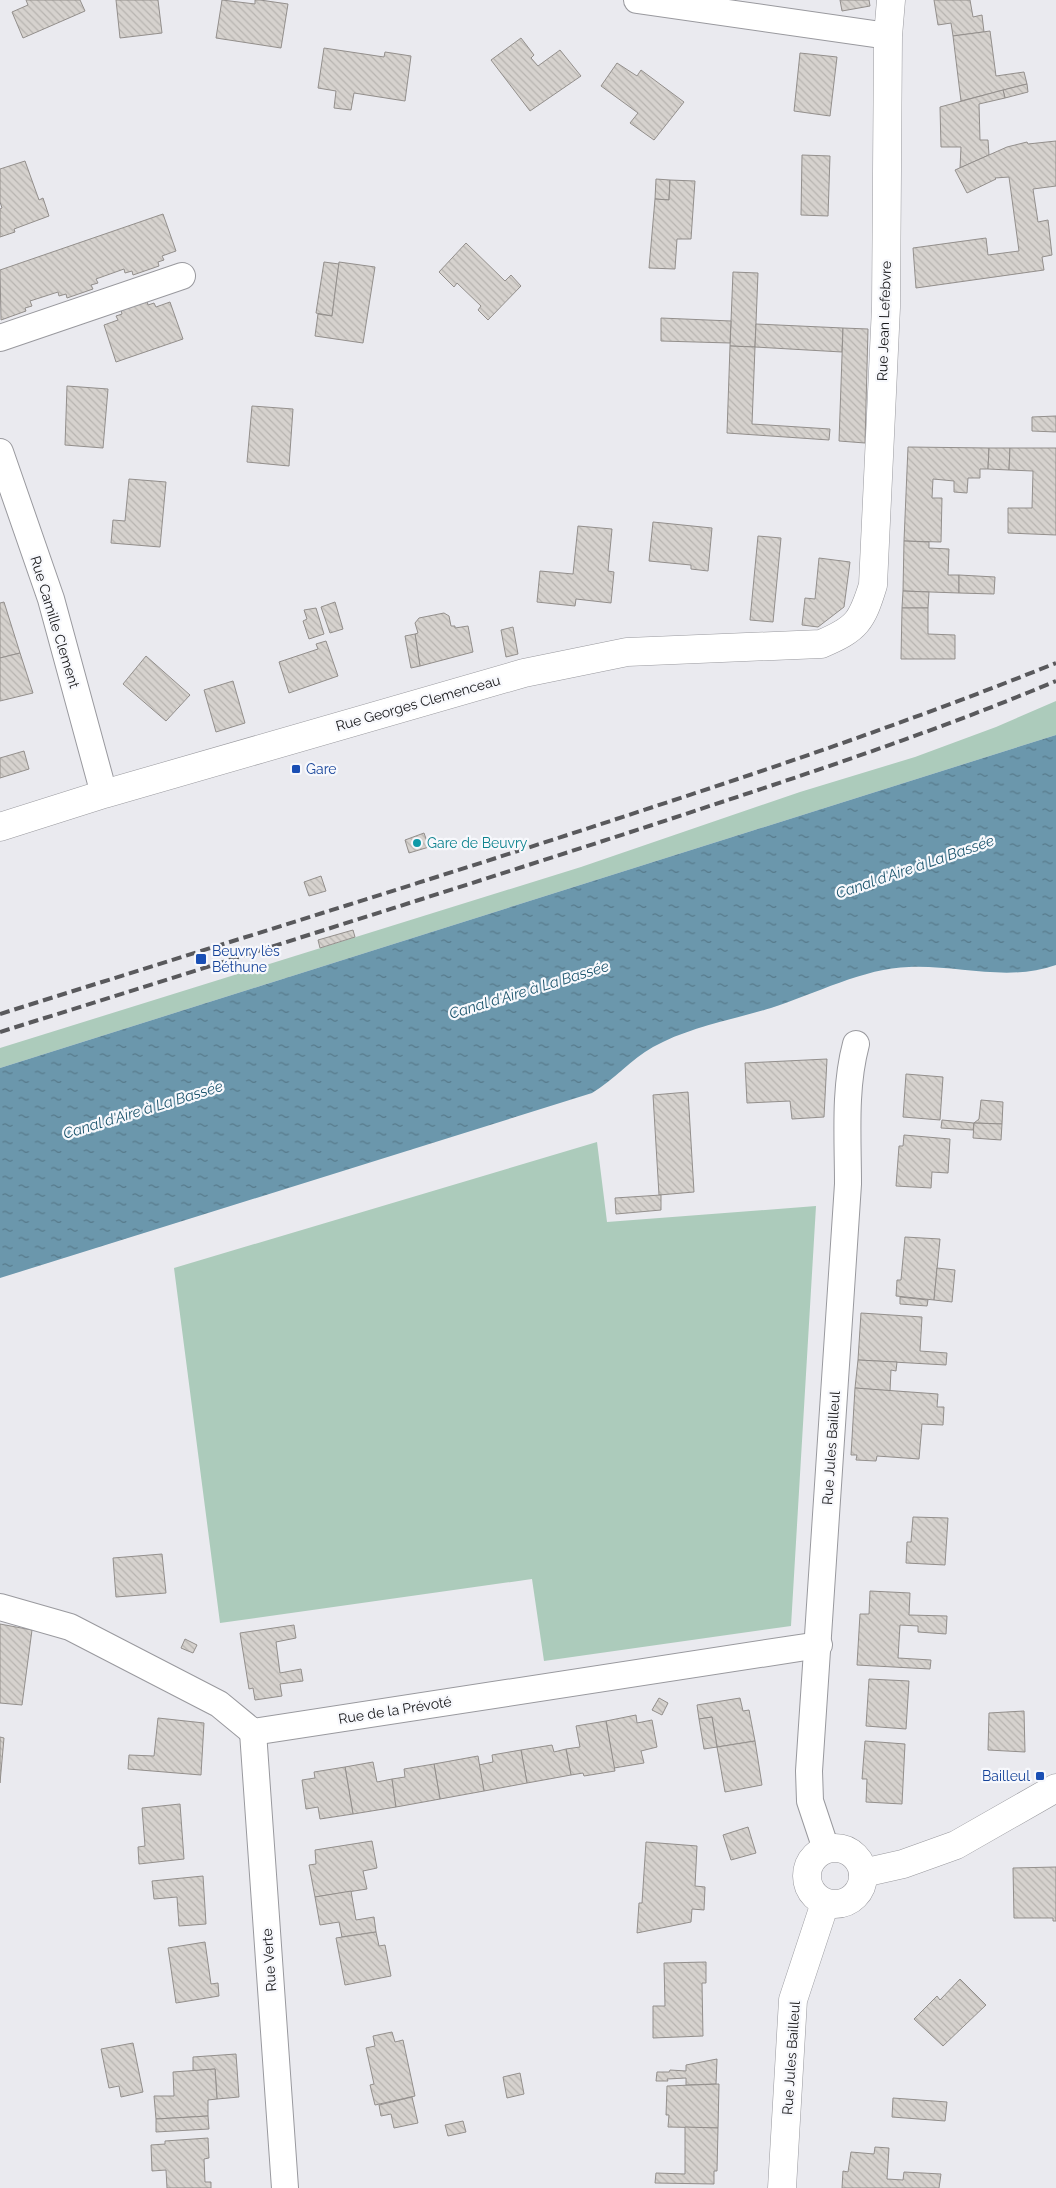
<svg xmlns="http://www.w3.org/2000/svg" width="1056" height="2188" font-family="Raleway,sans-serif">
<style>
.grass{fill:#accbbb}
.water{fill:url(#water-ripples)}
.building{fill:url(#building-back-hatch);stroke:#938f8c}
.lines{fill:none;stroke-linecap:round;stroke-linejoin:round}
.street-casing{stroke:#99999e;stroke-width:28}
.secondary-casing{stroke:#99999e;stroke-width:29}
.street{stroke:#fff;stroke-width:26}
.secondary{stroke:#fff;stroke-width:28}
.rail{stroke:#59595c;stroke-width:4;stroke-dasharray:10 5;stroke-linecap:butt}
.transit-dot{fill:#1a4fb4;stroke:#f7f8fc;stroke-width:2}
.culture-dot{fill:#0f9aa8;stroke:#f7f8fc;stroke-width:2}
.labels{text-anchor:middle;stroke-width:4.5;stroke-linejoin:round;paint-order:stroke}
.street-label{font-size:14px;fill:#171719;stroke:#f7f8fc}
.transit-label{font-size:14px;fill:#164399;stroke:#f7f8fc;text-anchor:start}
.culture-label{font-size:14px;fill:#0d838f;stroke:#f7f8fc;text-anchor:start}
.water-label{font-size:15px;font-style:italic;fill:#1d566e;stroke:#f7f8fc}
</style>
<defs>
<pattern id="water-ripples" width="26" height="14" patternUnits="userSpaceOnUse" patternTransform="scale(1.25)"><rect width="26" height="14" fill="#6b97ac"/><path d="M2 4q2-2 4 0t4 0M15 11q2-2 4 0t4 0" fill="none" stroke="#577a8b"/></pattern>
<pattern id="building-back-hatch" width="6" height="6" patternUnits="userSpaceOnUse" patternTransform="scale(1.25)"><rect width="6" height="6" fill="#d6d2ce"/><path d="M-1 5l2 2M0 0l6 6M5-1l2 2" fill="none" stroke="#b7b4b0"/></pattern>
</defs>
<rect width="100%" height="100%" fill="#eaeaef"/>
<g class="grass">
<path d="M1056,701v34l-1056,333v-20l581,-181 219,-75 115,-35 81,-30z"/>
<path d="M597,1142l10,80 209,-16 -25,420 -247,35 -12,-82 -312,44 -46,-355z"/>
</g>
<path class="water" d="M1056,735v230c-48,17 -97,0 -147,2 -45,1 -94,27 -138,41 -39,12 -82,19 -118,39 -22,12 -39,33 -61,46l-592,185v-210z"/>
<g class="building">
<path d="M26,0h54l5,11 -62,27 -11,-26 16,-7z"/>
<path d="M116,0h42l4,33 -42,5z"/>
<path d="M222,0l33,4v-4h5l28,4 -7,44 -65,-10z"/>
<path d="M840,0h29l1,6 -28,5z"/>
<path d="M934,0h36l3,17 9,-2 2,17 -31,4 -2,-13 -13,2z"/>
<path d="M990,31l6,45 28,-4 3,12 -66,17 -8,-65z"/>
<path d="M521,38l13,17 -3,3 7,8 22,-16 21,26 -51,35 -39,-51z"/>
<path d="M324,48l60,9 1,-5 26,4 -6,45 -51,-8 -3,17 -17,-2 2,-17 -18,-3z"/>
<path d="M800,53l37,4 -7,59 -36,-5z"/>
<path d="M617,63l20,13 4,-6 43,32 -30,38 -24,-17 8,-10 -37,-27z"/>
<path d="M1027,84l1,8 -23,6 -2,-8z"/>
<path d="M1003,90l2,8 -26,6 1,36h8l1,15 -29,13 1,-21h-20l-1,-40z"/>
<path d="M1056,141v45l-23,3 5,33 10,-2 4,35 -10,2 2,13 -128,18 -3,-40 73,-10 2,17 31,-4 -10,-74 -14,1 1,1 -29,14 -12,-23 52,-23 20,-5 1,2z"/>
<path d="M802,155l28,1 -2,60 -27,-1z"/>
<path d="M25,161l14,39 4,-2 6,18 -35,13 1,3 -15,5v-28l2,-1 -2,-6v-33z"/>
<path d="M656,179l14,1 -1,20 -14,-1z"/>
<path d="M670,180l25,1 -4,58h-14l-2,30 -26,-1 6,-69 14,1z"/>
<path d="M163,214l13,37 -14,5 2,4 -6,2 1,4 -26,9 -1,-4 -7,2 -1,-4 -28,10 2,4 -7,2 2,4 -26,9 -1,-4 -7,2 -1,-4 -28,9 2,5 -7,2 1,3 -25,9 -1,-50z"/>
<path d="M466,243l39,38 6,-6 10,11 -33,34 -10,-10 3,-4 -24,-23 -3,4 -15,-15z"/>
<path d="M324,262l15,2 -7,52 -16,-3z"/>
<path d="M339,262l36,5 -12,76 -48,-7 3,-22 14,2z"/>
<path d="M733,272l25,1 -3,74 -25,-1z"/>
<path d="M147,301l1,4 6,-2 2,4 14,-5 13,37 -67,23 -12,-37 14,-5 -2,-4 6,-2 -1,-4z"/>
<path d="M661,318l70,3 -1,22 -69,-2z"/>
<path d="M756,324l87,4 -1,24 -87,-5z"/>
<path d="M843,328l25,1 -3,114 -26,-2z"/>
<path d="M730,346l25,1 -3,77 78,5 -1,11 -102,-7z"/>
<path d="M67,386l41,3 -5,59 -38,-3z"/>
<path d="M252,406l41,3 -4,57 -42,-4z"/>
<path d="M1056,416v16l-24,-1v-14z"/>
<path d="M908,447l81,1 -1,21h-8v9h-12l-1,15 -13,-1v-11l-21,-2 -1,19h10l-1,44 -37,-1z"/>
<path d="M989,448h21l-1,22 -21,-1z"/>
<path d="M1010,448h46v87l-48,-2v-25h24l1,-37 -24,-1z"/>
<path d="M129,479l37,3 -6,65 -49,-4 2,-23 12,1z"/>
<path d="M653,522l59,6 -4,43 -17,-2v-4l-42,-4z"/>
<path d="M578,526l34,3 -4,42 6,1 -3,31 -35,-4 -1,7 -38,-4 3,-31 33,3z"/>
<path d="M758,536l23,2 -8,84 -23,-2z"/>
<path d="M904,541l25,1v6l20,1 -1,26h11v18l-56,-2z"/>
<path d="M819,558l31,4 -6,45 -26,20 -16,-2 3,-27 10,1z"/>
<path d="M959,575l36,2 -1,17 -35,-1z"/>
<path d="M903,591l26,1 -1,16h-26z"/>
<path d="M4,602l16,51 -20,5v-55z"/>
<path d="M335,602l8,27 -13,4 -9,-26z"/>
<path d="M316,608l8,26 -15,5 -6,-18 4,-2 -3,-9z"/>
<path d="M902,608h26v26l27,1v24h-54z"/>
<path d="M444,613l5,3 2,10h4v2l13,-2 5,26 -53,14 -5,-32 3,-1 -3,-10 4,-5z"/>
<path d="M513,627l5,27 -12,3 -5,-27z"/>
<path d="M415,634l5,32 -9,2 -6,-32z"/>
<path d="M326,641l12,35 -49,17 -10,-31 39,-13 -2,-5z"/>
<path d="M20,653l13,40 -33,8v-43z"/>
<path d="M146,656l44,39 -24,26 -43,-37z"/>
<path d="M233,681l12,42 -29,9 -12,-42z"/>
<path d="M24,751l5,18 -29,9v-20z"/>
<path d="M424,833l5,14 -20,6 -4,-13z"/>
<path d="M321,876l5,15 -17,5 -5,-14z"/>
<path d="M353,930l2,7 -35,11 -2,-8z"/>
<path d="M827,1059l-3,58 -32,2 -2,-18 -43,2 -2,-40z"/>
<path d="M906,1074l37,3 -3,43 -37,-3z"/>
<path d="M688,1092l6,100 -35,3 -6,-100z"/>
<path d="M981,1100l22,2 -1,22 -28,-1 5,-4z"/>
<path d="M942,1120l32,3 -1,7 -32,-2z"/>
<path d="M974,1123l28,1 -1,16 -28,-2z"/>
<path d="M904,1135l46,4 -2,34 -16,-1 -1,16 -35,-2 3,-40h4z"/>
<path d="M661,1195v15l-45,4 -1,-16z"/>
<path d="M905,1237l35,2 -6,61 -38,-4 1,-16h4z"/>
<path d="M937,1268l18,2 -3,32 -18,-2z"/>
<path d="M900,1297l28,3 -1,6 -27,-2z"/>
<path d="M861,1313l61,4 -2,34 27,2 -1,12 -88,-5z"/>
<path d="M858,1360l39,2 -1,9 -5,-1 -1,21 -35,-3z"/>
<path d="M855,1388l83,6 -1,13h7l-1,18 -21,-1 -3,35 -42,-3 -1,5 -20,-1 1,-5h-6z"/>
<path d="M913,1517l35,1 -3,47 -39,-2 1,-21h4z"/>
<path d="M162,1554l4,39 -50,4 -3,-39z"/>
<path d="M870,1591l40,2 -1,22 38,1 -1,18 -28,-2v-6l-18,-1 -2,33 33,2 -1,9 -73,-4 3,-51h9z"/>
<path d="M0,1624l32,6 -10,75 -22,-2z"/>
<path d="M294,1625l2,13 -20,4 4,31 21,-4 2,12 -23,3 2,12 -27,4 -2,-12 -4,1 -9,-56z"/>
<path d="M185,1639l12,6 -4,8 -12,-5z"/>
<path d="M869,1679l40,2 -3,48 -40,-3z"/>
<path d="M659,1698l9,5 -6,12 -10,-5z"/>
<path d="M740,1698l3,13 6,-1 6,31 -38,6 -5,-30 -13,2 -2,-14z"/>
<path d="M1024,1711l1,41 -37,-2 1,-37z"/>
<path d="M636,1715l1,8 15,-3 5,27 -16,4 3,12 -30,5 -8,-47z"/>
<path d="M712,1717l5,30 -13,2 -5,-30z"/>
<path d="M158,1718l46,5 -3,52 -73,-6 1,-14 25,1z"/>
<path d="M606,1721l9,50 -31,5 -1,-3 -12,2 -5,-26 14,-2 -4,-21z"/>
<path d="M0,1737l4,1 -4,45z"/>
<path d="M755,1741l7,44 -37,7 -8,-45z"/>
<path d="M865,1741l40,3 -3,60 -36,-2 1,-23h-5z"/>
<path d="M552,1745l2,7 12,-3 5,26 -44,8 -6,-33z"/>
<path d="M521,1750l6,33 -43,8 -5,-26 14,-3 -1,-7z"/>
<path d="M478,1756l6,35 -44,8 -6,-35z"/>
<path d="M373,1762l4,20 15,-3 4,28 -43,7 -8,-47z"/>
<path d="M434,1764l6,35 -44,8 -4,-28 13,-2 -1,-8z"/>
<path d="M345,1767l8,47 -33,5 -2,-12 -12,2 -4,-29 13,-2 -1,-6z"/>
<path d="M180,1804l4,55 -45,5 -1,-17 7,-1 -3,-38z"/>
<path d="M748,1827l8,26 -25,7 -8,-25z"/>
<path d="M372,1841l5,27 -14,3 4,18 -52,8 -6,-32 7,-1 -1,-14z"/>
<path d="M646,1842l51,4 -2,40 10,1 -1,23 -12,-1 -1,13 -54,11 2,-30h3z"/>
<path d="M1056,1867v54h-3v-3h-39l-1,-50z"/>
<path d="M203,1876l3,48 -27,2 -2,-29 -23,2 -2,-18z"/>
<path d="M351,1891l5,29 18,-3 2,15 -34,5 -3,-15 -19,3 -5,-28z"/>
<path d="M376,1932l3,14 6,-1 6,31 -46,9 -9,-47z"/>
<path d="M205,1942l6,42 7,-1 1,13 -43,7 -8,-55z"/>
<path d="M706,1962v21h-4l1,53 -50,2v-32h12l-1,-43z"/>
<path d="M960,1979l26,26 -43,41 -29,-27 23,-23 3,4z"/>
<path d="M392,2032l3,10 8,-2 12,56 -40,9 -5,-20 4,-1 -8,-36 9,-2 -2,-10z"/>
<path d="M133,2043l10,49 -22,5 -2,-11 -10,2 -8,-39z"/>
<path d="M236,2054l3,43 -22,2 -2,-30 -22,2v-14z"/>
<path d="M717,2059l-1,25 -30,1v-7l-19,1 1,2h-12l1,-9h12l1,-2 16,1v-6z"/>
<path d="M215,2069l2,30 -9,1v16l-52,3 -2,-23h20l-1,-24z"/>
<path d="M520,2073l4,21 -17,4 -4,-21z"/>
<path d="M719,2084l-1,44 -50,-1 1,-12h-3l1,-29z"/>
<path d="M412,2097l6,26 -24,5 -3,-14 -10,2 -2,-11z"/>
<path d="M893,2098l54,4 -2,19 -53,-4z"/>
<path d="M208,2116l1,13 -53,3v-13z"/>
<path d="M463,2121l3,11 -18,4 -3,-11z"/>
<path d="M685,2127l33,1 -1,43h-3v13l-59,-1 1,-10 29,1z"/>
<path d="M208,2138l1,20 -5,1 1,23h6v6h-44l-1,-18 -14,1 -1,-26 14,-1v-3z"/>
<path d="M875,2147l14,1 -2,31 16,1 1,-8 37,2 -2,14h-97l1,-17 5,1 3,-20 23,2z"/>
</g>
<g class="lines">
<defs>
<g id="street">
<path d="M637,0l251,36"/>
<path d="M0,338l182,-62"/>
<path d="M0,452l51,147 53,195"/>
<path d="M0,1607l70,20 149,77 34,28 566,-87"/>
<path d="M253,1732l32,456"/>
<path d="M826,1849l-16,-48 -1,-30 39,-587c0,-46 -4,-95 8,-140"/>
</g>
<g id="secondary">
<path d="M0,827l104,-33 420,-121 103,-21 194,-8c36,-15 41,-23 52,-59l13,-278 2,-271 3,-36"/>
<circle cx="835" cy="1876" r="28"/>
<path d="M863,1873l40,-9 53,-19 100,-57"/>
<path d="M782,2188l11,-188 32,-97"/>
</g>
</defs>
<use href="#street" class="street-casing"/>
<use href="#secondary" class="secondary-casing"/>
<use href="#street" class="street"/>
<use href="#secondary" class="secondary"/>
<g class="rail">
<path d="M0,1014c219,-69 438,-136 656,-208 135,-44 268,-90 400,-143"/>
<path d="M0,1032c214,-67 427,-134 640,-203 139,-46 280,-91 416,-148"/>
</g>
</g>
<g class="transit-dot">
<rect x="291" y="764" width="10" height="10" rx="2.5"/>
<rect x="195" y="953" width="12" height="12" rx="2.5"/>
<rect x="1035" y="1771" width="10" height="10" rx="2.5"/>
</g>
<circle class="culture-dot" cx="417" cy="843" r="5"/>
<g class="labels">
<g class="street-label">
<text transform="translate(884 321) rotate(-88)" y="5">Rue Jean Lefebvre</text>
<text transform="translate(55 622) rotate(73)" y="5">Rue Camille Clement</text>
<text transform="translate(418 703) rotate(-16)" y="5">Rue Georges Clemenceau</text>
<text transform="translate(831 1448) rotate(-86)" y="5">Rue Jules Bailleul</text>
<text transform="translate(395 1710) rotate(-9)" y="5">Rue de la Prévoté</text>
<text transform="translate(269 1960) rotate(-94)" y="5">Rue Verte</text>
<text transform="translate(791 2058) rotate(-86)" y="5">Rue Jules Bailleul</text>
</g>
<g class="transit-label">
<text x="306" y="774">Gare</text>
<text x="212" y="956">Beuvry lès<tspan x="212" dy="16">Béthune</tspan></text>
<text x="1030" y="1781" text-anchor="end">Bailleul</text>
</g>
<g class="culture-label">
<text x="427" y="848">Gare de Beuvry</text>
</g>
<g class="water-label">
<text transform="translate(915 867) rotate(-19)" y="5">Canal d'Aire à La Bassée</text>
<text transform="translate(529 990) rotate(-17)" y="5">Canal d'Aire à La Bassée</text>
<text transform="translate(143 1110) rotate(-17)" y="5">Canal d'Aire à La Bassée</text>
</g>
</g>
</svg>
